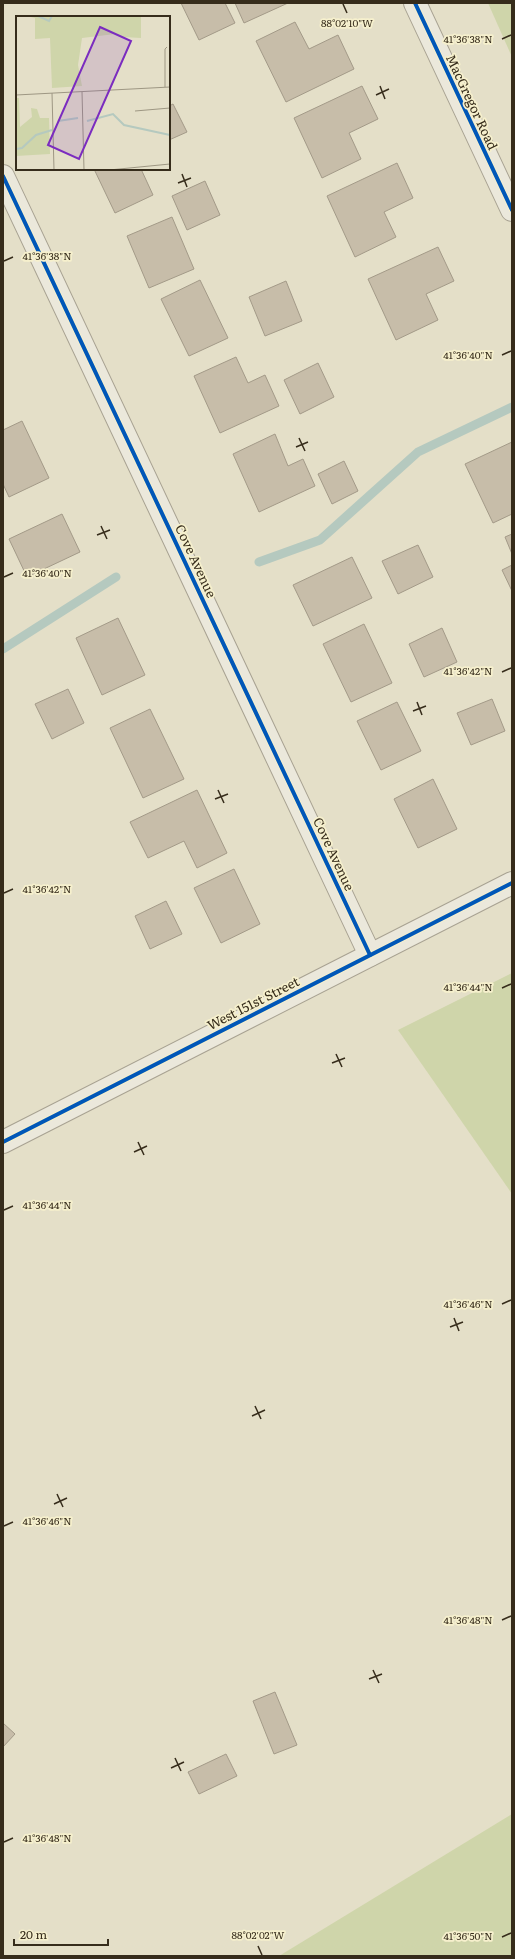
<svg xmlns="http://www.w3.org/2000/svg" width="515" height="1959" font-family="Literata,serif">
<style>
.green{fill:#cfd5aa}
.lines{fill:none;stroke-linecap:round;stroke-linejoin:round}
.stream{stroke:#b5c9bf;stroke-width:9}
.building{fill:#c7bda9;stroke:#a39a88}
.minor-casing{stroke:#a8a292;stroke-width:24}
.tertiary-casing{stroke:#a8a292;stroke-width:24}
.minor{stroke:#ebe8db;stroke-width:22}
.tertiary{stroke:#ebe8db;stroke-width:22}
.cycleway-casing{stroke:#f6f0cd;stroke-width:6}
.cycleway{stroke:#0057b8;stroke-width:4}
.ticks{fill:none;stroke:#362c1b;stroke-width:1.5}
.labels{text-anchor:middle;stroke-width:3.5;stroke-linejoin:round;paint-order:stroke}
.street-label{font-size:13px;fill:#362c1b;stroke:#f6f0cd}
.inset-river{fill:none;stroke:#b5c9bf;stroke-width:2}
.inset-road{fill:none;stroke:#9e9783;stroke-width:1}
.view{fill:#7b2cbf;fill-opacity:0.15;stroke:#7b2cbf;stroke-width:2}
.inset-edge{fill:none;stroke:#362c1b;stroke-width:2}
.ticks-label{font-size:10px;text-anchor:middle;fill:#362c1b;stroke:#f6f0cd;stroke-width:3.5;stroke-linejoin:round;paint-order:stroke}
</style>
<rect width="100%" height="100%" fill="#e4dfc8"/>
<g class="green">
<path d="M488,3h24v54z"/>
<path d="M512,973v221l-114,-164z"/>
<path d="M512,1814v142h-233z"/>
</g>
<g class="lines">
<g class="stream">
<path d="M259,562l61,-22 98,-88 94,-45"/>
<path d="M3,649l113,-72"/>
</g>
</g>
<g class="building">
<path d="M181,3h44l10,20 -36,17z"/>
<path d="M235,3h53l-44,20z"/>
<path d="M295,22l14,27 29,-14 16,34 -68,33 -30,-61z"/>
<path d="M362,86l16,33 -29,14 12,26 -39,19 -28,-60z"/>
<path d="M173,104l14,28 -18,8v-34z"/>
<path d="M397,163l16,35 -29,14 12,25 -41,20 -28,-61z"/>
<path d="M94,169h47l12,26 -38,18z"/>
<path d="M205,181l15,34 -33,15 -15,-34z"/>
<path d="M172,217l22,52 -45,19 -22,-52z"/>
<path d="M438,247l16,34 -28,13 12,26 -42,20 -28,-61z"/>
<path d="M200,280l28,58 -39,18 -28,-57z"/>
<path d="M286,281l16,40 -37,15 -16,-39z"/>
<path d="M236,357l12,26 17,-8 14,31 -59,27 -26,-57z"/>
<path d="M318,363l16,34 -34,17 -16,-34z"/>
<path d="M22,421l27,57 -40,19 -6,-13v-54z"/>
<path d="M275,434l13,32 15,-7 12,27 -56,26 -26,-58z"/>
<path d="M512,442v72l-19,9 -28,-59z"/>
<path d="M344,461l14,30 -26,13 -14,-30z"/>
<path d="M62,514l18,38 -53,25 -18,-38z"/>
<path d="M512,534v20l-7,-17z"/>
<path d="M418,545l15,32 -35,17 -16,-33z"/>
<path d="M352,557l20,41 -59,28 -20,-41z"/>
<path d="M512,565v26l-10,-21z"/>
<path d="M118,618l27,57 -43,20 -26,-57z"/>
<path d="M364,624l28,59 -41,19 -28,-58z"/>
<path d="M442,628l15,34 -33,15 -15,-33z"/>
<path d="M68,689l16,34 -32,16 -17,-35z"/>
<path d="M492,699l13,32 -34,14 -14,-32z"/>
<path d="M397,702l24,49 -40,19 -24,-49z"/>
<path d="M150,709l34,70 -41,19 -33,-70z"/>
<path d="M433,779l24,50 -39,19 -24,-49z"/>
<path d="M197,790l30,63 -30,15 -13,-27 -36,17 -18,-36z"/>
<path d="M234,869l26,55 -39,19 -27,-55z"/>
<path d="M166,901l16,33 -32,15 -15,-33z"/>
<path d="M275,1692l22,53 -23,9 -21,-53z"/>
<path d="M3,1723l12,11 -12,13z"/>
<path d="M226,1754l11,22 -38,18 -11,-22z"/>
</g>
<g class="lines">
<defs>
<g id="minor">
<path d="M415,3l97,207"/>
<path d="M3,176l367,779"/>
</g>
<path id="tertiary" d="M3,1142l509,-259"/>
</defs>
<use href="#minor" class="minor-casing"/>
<use href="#tertiary" class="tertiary-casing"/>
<use href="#minor" class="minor"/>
<use href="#tertiary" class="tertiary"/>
<defs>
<g id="cycleway">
<path d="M415,3l97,207"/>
<path d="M3,176l367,779"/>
<path d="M3,1142l509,-259"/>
</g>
</defs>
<use href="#cycleway" class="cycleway-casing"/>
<use href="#cycleway" class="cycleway"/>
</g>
<path class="ticks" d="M343,4l4,9M502,39l9,-4M380,86l5,13M376,95l13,-6M182,174l5,13M178,183l13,-5M4,261l9,-4M502,355l9,-4M299,438l6,13M296,447l12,-5M101,526l6,13M97,535l13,-5M4,577l9,-4M502,672l9,-4M417,702l5,13M413,711l13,-5M218,790l6,13M215,799l13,-5M4,893l9,-4M502,988l9,-4M336,1054l6,13M332,1063l13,-5M138,1142l6,13M134,1152l13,-6M4,1210l9,-4M502,1304l9,-4M454,1318l5,13M450,1327l13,-5M255,1406l6,13M252,1416l13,-6M57,1494l6,13M54,1504l13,-6M4,1526l9,-4M502,1620l9,-4M373,1670l6,13M369,1679l13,-5M175,1758l6,13M171,1768l13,-6M4,1842l9,-4M502,1937l9,-4M258,1946l4,9"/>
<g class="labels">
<g class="street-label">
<text transform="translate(472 102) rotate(65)" y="5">MacGregor Road</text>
<text transform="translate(196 561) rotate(65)" y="5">Cove Avenue</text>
<text transform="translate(334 854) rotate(65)" y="5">Cove Avenue</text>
<text transform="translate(253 1003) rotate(-27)" y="5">West 151st Street</text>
</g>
</g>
<g transform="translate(16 16)">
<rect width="154" height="154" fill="#e4dfc8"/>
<path d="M10,0h115v22l-18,-1 -8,-3 -33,4 -4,27 4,21 -30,2 -2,-50 -15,1v-21zM0,82h3l1,29 12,-10 -1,-9 6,1 3,9h9l1,36 -34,2z" fill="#cfd5aa"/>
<path class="inset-river" d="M22,0l11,5 3,-5M42,105l20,-3M71,105l26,-7 11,11 46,10M0,133l6,-1 14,-13 16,-5"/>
<path class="inset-road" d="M149,71v-38l2,-2M66,76l2,78M36,77l2,77M0,79l154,-8M119,95l35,-3M93,154l61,-6"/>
<path class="view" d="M84,11l31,14 -52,118 -31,-14z"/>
<rect width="154" height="154" class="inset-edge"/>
</g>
<g class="ticks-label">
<text x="347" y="27">88°02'10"W</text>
<text x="468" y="43">41°36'38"N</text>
<text x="47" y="260">41°36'38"N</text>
<text x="468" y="359">41°36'40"N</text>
<text x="47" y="577">41°36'40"N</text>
<text x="468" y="675">41°36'42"N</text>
<text x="47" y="893">41°36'42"N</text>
<text x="468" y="991">41°36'44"N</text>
<text x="47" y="1209">41°36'44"N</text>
<text x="468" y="1308">41°36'46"N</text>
<text x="47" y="1525">41°36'46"N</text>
<text x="468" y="1624">41°36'48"N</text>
<text x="47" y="1842">41°36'48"N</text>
<text x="258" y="1939">88°02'02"W</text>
<text x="468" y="1940">41°36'50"N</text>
</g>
<rect width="515" height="1959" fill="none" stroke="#362c1b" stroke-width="8"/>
<path d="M14 1939v6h94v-6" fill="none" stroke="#362c1b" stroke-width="2"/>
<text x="20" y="1939" font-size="12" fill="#362c1b" stroke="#f6f0cd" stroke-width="3" paint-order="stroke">20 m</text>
</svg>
